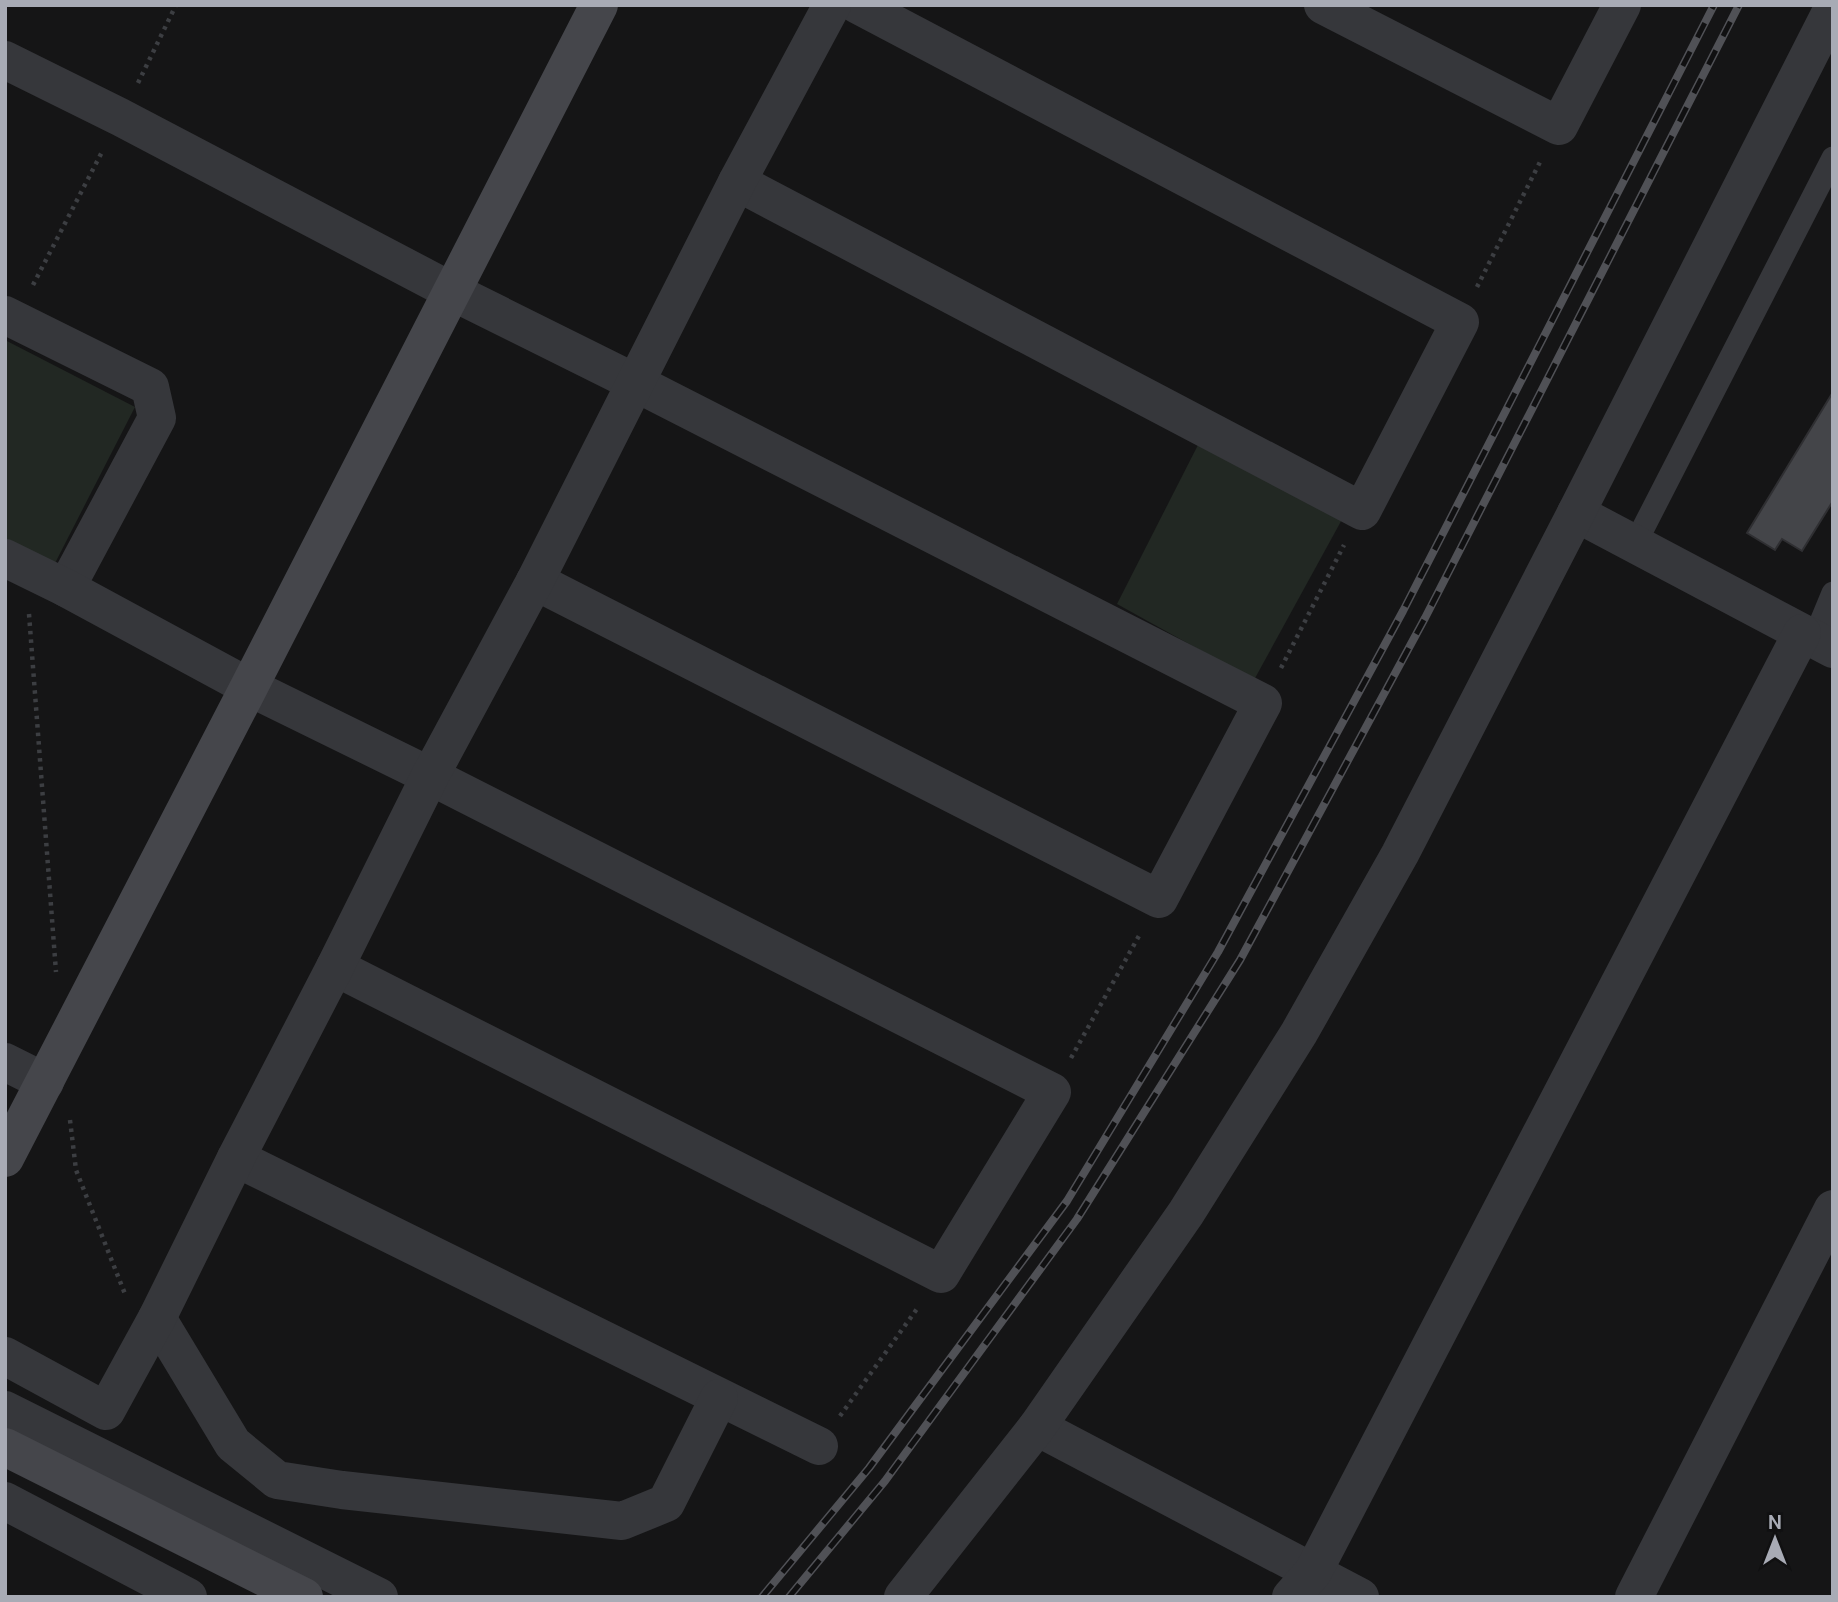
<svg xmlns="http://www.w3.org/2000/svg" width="1838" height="1602" font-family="'DM Sans',sans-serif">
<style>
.green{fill:#222823}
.building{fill:#444549;stroke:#2f2f32;stroke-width:2}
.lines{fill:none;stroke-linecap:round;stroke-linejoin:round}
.path{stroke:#3c3e42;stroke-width:4.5;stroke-dasharray:3.5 5;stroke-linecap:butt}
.lane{stroke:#36373b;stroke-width:23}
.street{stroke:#36373b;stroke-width:38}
.secondary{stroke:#45464b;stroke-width:38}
.rail-casing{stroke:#505156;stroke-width:8}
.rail{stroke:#101011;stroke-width:5;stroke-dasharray:16;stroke-linecap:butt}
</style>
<rect width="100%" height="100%" fill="#151516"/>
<g class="green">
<path d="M5,340l130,67 -83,162 -47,-24z"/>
<path d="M1200,441l145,73 -91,166 -137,-76z"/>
</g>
<path class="building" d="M1833,392v109l-31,50 -20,-12 -7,11 -28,-17z"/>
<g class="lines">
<g class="path">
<path d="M138,83l38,-78"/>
<path d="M33,285l70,-135"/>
<path d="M1477,287l64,-127"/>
<path d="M29,614l27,358"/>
<path d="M1281,668l63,-123"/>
<path d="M1071,1058l69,-124"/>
<path d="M70,1120l6,50 49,124"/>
<path d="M840,1416l79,-110"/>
</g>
<g class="lane">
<path d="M1635,544l198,-386"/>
<path d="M1814,639l19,-46"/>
</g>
<g class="street">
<path d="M1323,5l236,121 63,-121"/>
<path d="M5,60l115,57 333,175 183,91 627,320 -104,196 -624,-318"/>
<path d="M737,182l625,329 98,-189 -602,-317"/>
<path d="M5,315l145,72 7,31 -91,170"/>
<path d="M1576,513l257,136"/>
<path d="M5,558l61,30 183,99 181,89 622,316 -111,182 -606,-307"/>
<path d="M5,1062l40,20"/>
<path d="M236,1158l583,288"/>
<path d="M157,1318l76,126 44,36 65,10 280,31 44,-18 53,-105"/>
<path d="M5,1356l101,55 51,-93 79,-160 99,-191 95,-191 105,-195 202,-399 95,-177"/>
<path d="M5,1410l374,187"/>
<path d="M1037,1427l323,170"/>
<path d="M5,1501l183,96"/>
<path d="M903,1597l134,-170 149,-214 113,-180 101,-179 176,-341 257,-505"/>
<path d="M1291,1597l22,-25 489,-939"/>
<path d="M1634,1597l199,-388"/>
</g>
<g class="secondary">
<path d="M5,1158l244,-471 350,-682"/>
<path d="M5,1447l299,150"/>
</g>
<defs>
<g id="rail">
<path d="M762,1597l107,-129 198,-267 151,-249 185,-341 311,-606"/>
<path d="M789,1597l96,-116 192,-262 163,-259 185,-342 314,-613"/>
</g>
</defs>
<use href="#rail" class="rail-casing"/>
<use href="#rail" class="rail"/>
</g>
<rect width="1838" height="1602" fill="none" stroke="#a8abb5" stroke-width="14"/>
<g transform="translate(1775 1539)" stroke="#101011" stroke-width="5" paint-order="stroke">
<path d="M0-5L12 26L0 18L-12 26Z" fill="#a8abb5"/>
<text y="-10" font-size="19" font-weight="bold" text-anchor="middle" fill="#a8abb5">N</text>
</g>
</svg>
